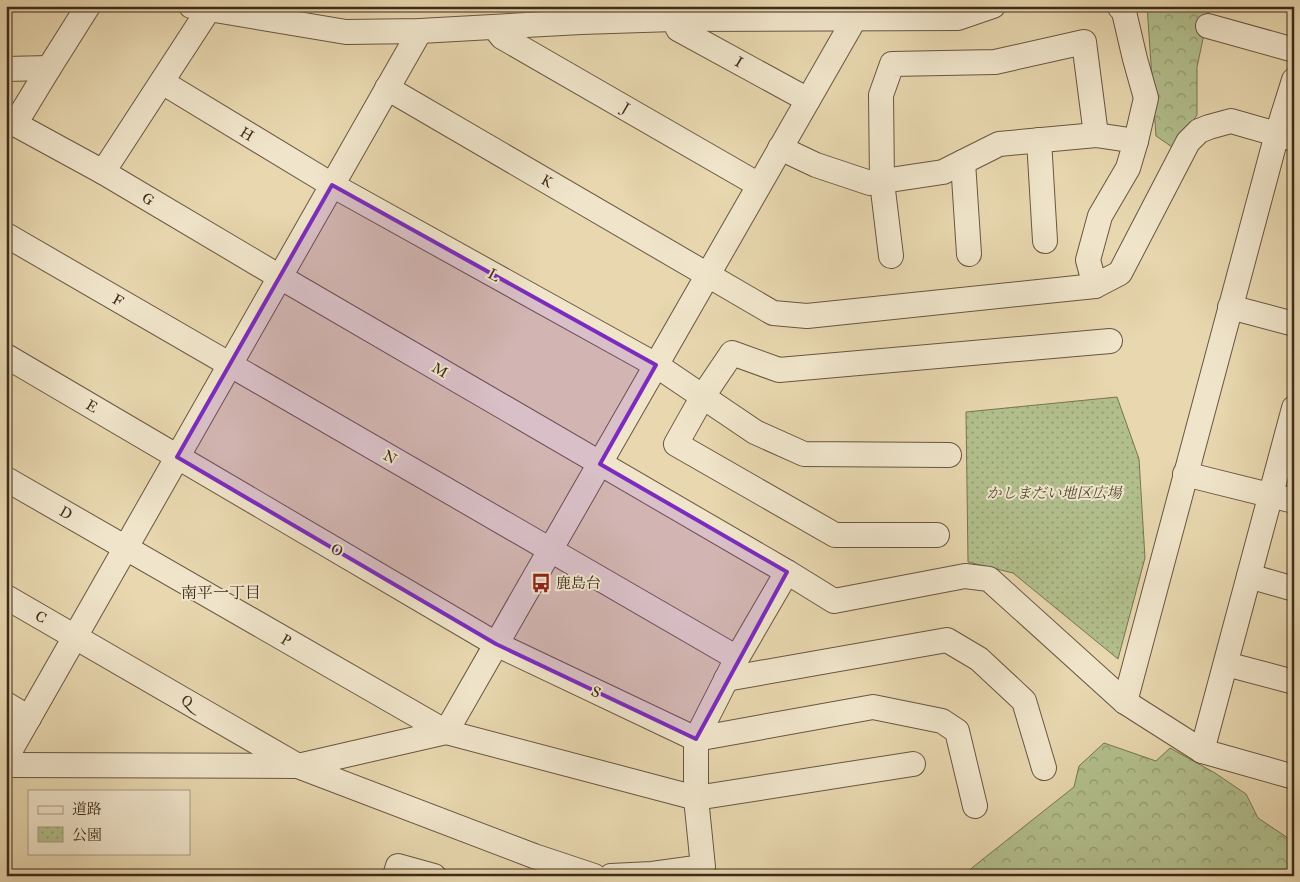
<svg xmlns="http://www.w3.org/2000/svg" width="1300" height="882" font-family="'IM FELL Great Primer','Noto Serif JP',serif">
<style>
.forest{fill:url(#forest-crowns);stroke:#787554}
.park{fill:url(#park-dots);stroke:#787554}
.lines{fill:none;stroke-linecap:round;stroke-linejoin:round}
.minor-casing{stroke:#685640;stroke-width:26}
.minor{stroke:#f0e5cb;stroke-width:24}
.marked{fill:#7b2cbf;fill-opacity:0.2;stroke:#7b2cbf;stroke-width:4;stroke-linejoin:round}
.labels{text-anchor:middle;stroke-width:4;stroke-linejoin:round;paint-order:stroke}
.street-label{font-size:15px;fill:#3d2b1b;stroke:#f0e5cb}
.park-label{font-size:15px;font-style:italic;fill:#544932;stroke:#f0e5cb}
.poi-label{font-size:15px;fill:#3d2b1b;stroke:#f0e5cb;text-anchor:start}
.neighbourhood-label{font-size:16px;fill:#3d2b1b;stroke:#f0e5cb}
</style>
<defs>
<pattern id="forest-crowns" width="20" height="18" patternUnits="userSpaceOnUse" patternTransform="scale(1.25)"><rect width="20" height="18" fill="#b2bf8d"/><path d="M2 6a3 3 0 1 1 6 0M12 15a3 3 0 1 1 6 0" fill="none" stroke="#929b72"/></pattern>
<pattern id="park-dots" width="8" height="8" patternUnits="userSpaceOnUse" patternTransform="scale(1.25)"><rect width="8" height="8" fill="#b2bf8d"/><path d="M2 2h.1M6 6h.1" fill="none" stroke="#929b72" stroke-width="1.8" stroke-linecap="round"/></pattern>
</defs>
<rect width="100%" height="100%" fill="#e8d7af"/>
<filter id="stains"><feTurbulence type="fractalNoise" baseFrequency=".004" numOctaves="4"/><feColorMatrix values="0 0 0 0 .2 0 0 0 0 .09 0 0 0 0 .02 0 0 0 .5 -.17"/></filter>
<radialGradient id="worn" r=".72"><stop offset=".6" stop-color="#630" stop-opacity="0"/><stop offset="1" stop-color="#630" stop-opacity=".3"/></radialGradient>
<g class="forest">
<path d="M1147,6h63l-13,61v48l-22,34 -19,-13z"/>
<path d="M1104,743l52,18 14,-13 45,25 31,21 12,24 36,24v34h-330l9,-9 101,-80 5,-21z"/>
</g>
<path class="park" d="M1117,397l22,62 6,99 -27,101 -105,-86 -45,-11 -2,-150z"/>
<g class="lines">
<defs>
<g id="minor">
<path d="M191,6l155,26 74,-1 161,-9 93,-3 284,-1 35,-12"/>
<path d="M1119,6l5,6 11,47 11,39 -10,43 -8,27 -28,48 -12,44 7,26 25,-13 68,-131 11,-11 10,-4 22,-6 63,18"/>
<path d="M677,12l-3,7 4,10 130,71"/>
<path d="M1208,26l86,24"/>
<path d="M495,28l7,9 257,148"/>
<path d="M6,69l43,-1"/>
<path d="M162,82l170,103 324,180 99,67 49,22 145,1"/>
<path d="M387,88l386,225 34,3 288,-30"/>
<path d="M15,124l88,48 177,105 507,295 47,29 131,-25 24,3 136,123 77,49 92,26"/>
<path d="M15,124l34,-56 39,-62"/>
<path d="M1039,140l6,101"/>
<path d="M780,148l36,17 54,18 73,-11 56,-28 97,-9 40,6"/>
<path d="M963,162l6,92"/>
<path d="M103,172l106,-163"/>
<path d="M6,235l731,423"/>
<path d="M891,256l-9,-74 -1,-87 11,-31 103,-2 89,-20 12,93"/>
<path d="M1230,307l64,17"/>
<path d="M6,356l490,288 200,95"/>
<path d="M1185,474l109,27"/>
<path d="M6,479l440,253 250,66 217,-34"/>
<path d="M937,535h-102l-159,-91 27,-48 29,-43 47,17 331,-29"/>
<path d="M1249,576l45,13"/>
<path d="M6,597l292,169 236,90 60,20"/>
<path d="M1226,664l68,18"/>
<path d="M726,679l221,-39 32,19 45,42 20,67"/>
<path d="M1125,702l152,-568 17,-54"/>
<path d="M6,704l23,14"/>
<path d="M696,739l177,-32 69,14 15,10 18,75"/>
<path d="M1202,751l92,-343"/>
<path d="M6,758l414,-727"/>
<path d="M6,765l292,1 148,-34 409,-714 5,-12"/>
<path d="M395,876l3,-10 36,10"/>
<path d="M611,876l41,-2 51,-7 -7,-69v-59l41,-81 50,-86"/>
</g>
</defs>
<use href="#minor" class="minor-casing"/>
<use href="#minor" class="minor"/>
</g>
<path class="marked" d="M332,185l324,180 -56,99 187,108 -91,167 -200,-95 -319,-187z"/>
<defs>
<symbol id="bus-bare" viewBox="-9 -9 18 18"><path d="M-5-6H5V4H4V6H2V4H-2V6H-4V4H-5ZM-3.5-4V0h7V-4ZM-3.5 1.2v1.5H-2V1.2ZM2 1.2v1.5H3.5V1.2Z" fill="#8f2418" stroke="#f0e5cb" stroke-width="2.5" paint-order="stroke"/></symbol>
</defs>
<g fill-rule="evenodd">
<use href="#bus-bare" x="527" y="569" width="28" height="28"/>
</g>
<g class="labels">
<g class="street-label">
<text transform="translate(739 62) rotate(29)" y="5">I</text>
<text transform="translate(626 108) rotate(30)" y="5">J</text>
<text transform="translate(247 134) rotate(31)" y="5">H</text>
<text transform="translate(547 181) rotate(30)" y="5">K</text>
<text transform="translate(148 199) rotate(31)" y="5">G</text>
<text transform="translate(494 275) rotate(29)" y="5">L</text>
<text transform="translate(118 300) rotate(30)" y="5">F</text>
<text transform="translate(440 370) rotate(30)" y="5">M</text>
<text transform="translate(92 406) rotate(30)" y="5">E</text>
<text transform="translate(390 457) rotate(30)" y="5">N</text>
<text transform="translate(66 513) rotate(30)" y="5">D</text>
<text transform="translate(337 550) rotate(30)" y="5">O</text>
<text transform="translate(41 617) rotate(30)" y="5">C</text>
<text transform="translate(286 640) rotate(30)" y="5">P</text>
<text transform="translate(596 692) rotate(26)" y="5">S</text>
<text transform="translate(187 701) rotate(30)" y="5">Q</text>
</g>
<g class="park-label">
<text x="1054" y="498">かしまだい地区広場</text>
</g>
<g class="poi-label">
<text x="556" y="588">鹿島台</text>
</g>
<g class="neighbourhood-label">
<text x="221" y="598">南平一丁目</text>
</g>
</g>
<rect width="1300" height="882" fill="none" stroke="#e8d7af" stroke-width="25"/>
<rect x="8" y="8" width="1285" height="867" fill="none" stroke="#3d2b1b" stroke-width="2.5"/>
<rect x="12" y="12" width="1275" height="857" fill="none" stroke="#3d2b1b"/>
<rect x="28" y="790" width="162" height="65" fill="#f0e5cb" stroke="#a89b85"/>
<rect x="38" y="806" width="25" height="8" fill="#f0e5cb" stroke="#a89b85"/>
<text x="72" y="814" font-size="15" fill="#3d2b1b">道路</text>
<rect x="38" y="827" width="25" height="15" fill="url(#park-dots)" stroke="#a89b85"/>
<text x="72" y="840" font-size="15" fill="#3d2b1b">公園</text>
<rect width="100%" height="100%" filter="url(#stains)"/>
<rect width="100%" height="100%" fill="url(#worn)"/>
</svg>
